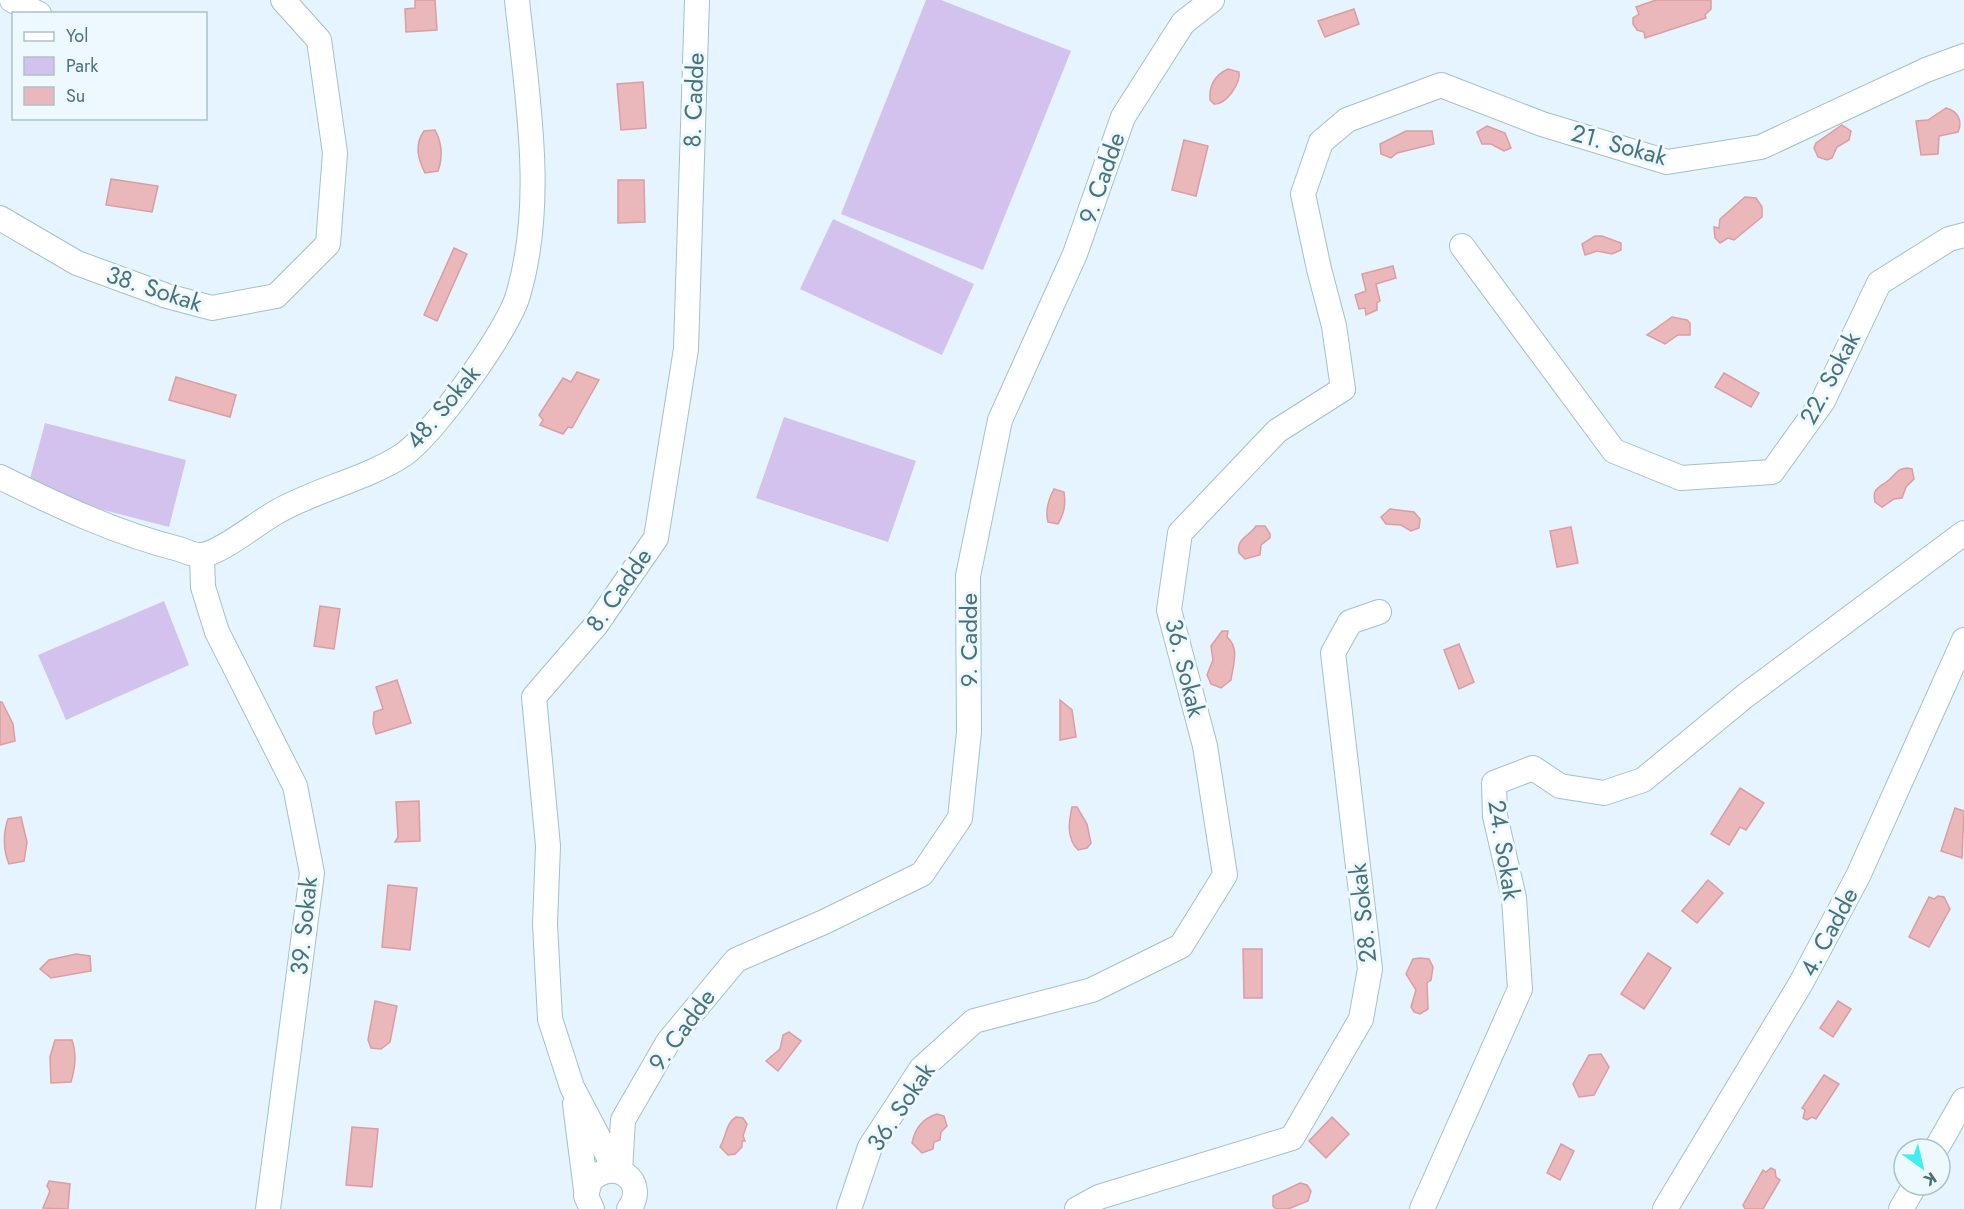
<svg xmlns="http://www.w3.org/2000/svg" width="1964" height="1209" font-family="Jost,sans-serif">
<style>
.green{fill:#d3c2ed}
.water{fill:#eab8ba;stroke:#dc9da0;stroke-width:1.5}
.lines{fill:none;stroke-linecap:round;stroke-linejoin:round}
.street-casing{stroke:#a2c1ca;stroke-width:26}
.street{stroke:#fff;stroke-width:24}
.labels{text-anchor:middle;stroke-width:6;stroke-linejoin:round;paint-order:stroke}
.street-label{font-size:24px;fill:#48727a;stroke:#edf8ff}
</style>
<rect width="100%" height="100%" fill="#e5f4fe"/>
<g class="green">
<path d="M926,0h15l130,51 -88,219 -142,-56z"/>
<path d="M833,219l141,65 -32,71 -142,-66z"/>
<path d="M784,417l132,44 -28,81 -132,-44z"/>
<path d="M45,423l141,37 -17,67 -142,-37z"/>
<path d="M164,601l25,64 -123,55 -28,-65z"/>
</g>
<g class="water">
<path d="M415,0h20l2,30 -31,2 -1,-23 10,-1z"/>
<path d="M1656,0h55v9l-6,6 1,3 -61,20 -1,-6 -7,-2 -4,-6v-6l6,-4 -3,-7z"/>
<path d="M1354,9l5,15 -34,13 -7,-16z"/>
<path d="M1228,69l11,3c2,11 -13,33 -25,32l-4,-4c-1,-14 5,-25 18,-31z"/>
<path d="M643,82l3,46 -25,2 -4,-46z"/>
<path d="M1946,108c12,3 17,13 12,24l-19,4 -1,18 -17,1 -5,-34 12,-1z"/>
<path d="M1842,125l9,6 -2,9 -12,7 -5,11 -5,2 -9,-3 -4,-9 2,-5z"/>
<path d="M1487,126l18,7 6,15 -7,3 -13,-7h-9l-5,-12z"/>
<path d="M435,130c7,13 8,27 3,41l-13,2c-7,-14 -11,-28 -1,-42z"/>
<path d="M1406,131h26l2,13 -37,9 -6,5 -10,-4 -1,-10z"/>
<path d="M1184,140l24,6 -12,50 -24,-6z"/>
<path d="M111,179l47,7 -6,26 -46,-7z"/>
<path d="M618,180h26l1,42 -27,1z"/>
<path d="M1745,197l11,1 6,9v10l-28,23 -6,-2 -8,5 -5,-5 -1,-11 5,1 1,-9z"/>
<path d="M1595,236h7l19,7v7l-9,4 -15,-3 -12,4 -3,-11z"/>
<path d="M454,248l13,6 -30,67 -13,-6z"/>
<path d="M1393,266l3,12 -20,6 4,17 -3,2v7l-11,5 -1,-7 -6,1 -4,-14 11,-4 -4,-17z"/>
<path d="M1672,317l15,3 3,3v12h-12l-13,9 -18,-9z"/>
<path d="M577,372l22,8 -27,48 -4,-1 -5,7 -23,-9 3,-5 -4,-5 24,-37 8,4z"/>
<path d="M1724,373l35,20 -8,14 -36,-20z"/>
<path d="M176,377l60,18 -6,22 -61,-17z"/>
<path d="M1907,468l5,1 2,10 -8,8 -4,11 -8,1 -12,8 -7,-5c-4,-15 7,-15 15,-23 7,-6 7,-10 17,-11z"/>
<path d="M1054,489l10,3c2,13 0,21 -6,32l-10,-2c-3,-12 0,-22 6,-33z"/>
<path d="M1390,509l24,3 6,7 -1,9 -8,3 -10,-6 -15,-1 -5,-7z"/>
<path d="M1256,526h9l5,8v4l-9,7 -1,10 -15,4 -6,-6c-3,-15 10,-16 17,-27z"/>
<path d="M1571,527l7,36 -21,4 -7,-36z"/>
<path d="M320,606l20,3 -6,40 -20,-3z"/>
<path d="M1222,631h6l-1,6c13,11 6,28 4,43l-10,8 -10,-4 -4,-9 6,-15 -2,-14z"/>
<path d="M1459,644l15,38 -15,7 -15,-39z"/>
<path d="M397,680l14,43 -35,11 -3,-10 1,-12 9,-3 -7,-22z"/>
<path d="M1060,700l12,10 4,27 -16,3z"/>
<path d="M0,702h2l11,22 2,17 -15,4z"/>
<path d="M1740,788l24,15 -18,27 -6,-3 -11,18 -18,-11z"/>
<path d="M419,801l1,40 -25,1 3,-5 -2,-35z"/>
<path d="M1072,807h5l10,17 4,19 -4,5 -9,2c-12,-12 -9,-29 -6,-43z"/>
<path d="M1955,808l9,3 -2,47 -21,-7z"/>
<path d="M21,817l6,25 -3,19 -15,3c-6,-14 -6,-31 -1,-45z"/>
<path d="M1708,880l15,13 -26,30 -15,-12z"/>
<path d="M388,885l29,3 -7,62 -28,-3z"/>
<path d="M1938,896l6,1 6,12 -21,38 -20,-10 20,-40 5,2z"/>
<path d="M1243,949h19v49h-18z"/>
<path d="M1648,953l23,15 -27,41 -23,-15z"/>
<path d="M76,954l14,2 1,15 -40,7 -11,-9 9,-9z"/>
<path d="M1420,958l9,1 4,8 -2,13 -4,3 1,26 -8,5 -6,-2 -3,-5 5,-17 -10,-16 7,-15z"/>
<path d="M375,1001l22,5 -7,36 -9,7 -10,-1 -3,-8z"/>
<path d="M1838,1001l13,8 -18,28 -13,-9z"/>
<path d="M789,1032l12,9 -23,30 -12,-10 14,-12 3,-14z"/>
<path d="M55,1040h17c5,15 3,28 -1,42l-20,1 -1,-26z"/>
<path d="M1601,1054l8,13 -15,28 -15,2 -6,-13 16,-29z"/>
<path d="M1824,1075l15,9 -23,35 -4,-2 -5,3 -4,-2 2,-8 -3,-2z"/>
<path d="M937,1114l7,2 3,10 -6,6 -1,8 -6,2 -1,7 -11,4 -10,-10c3,-15 12,-25 25,-29z"/>
<path d="M736,1117l7,1 4,6 -4,12 2,5h-3v6l-7,7 -7,1 -8,-8c6,-10 6,-24 16,-30z"/>
<path d="M1332,1117l17,17 -23,24 -17,-17z"/>
<path d="M352,1127l26,2 -6,58 -26,-2z"/>
<path d="M1561,1144l13,7 -14,29 -13,-7z"/>
<path d="M1771,1168l4,2 1,7 4,3 -17,29h-18l-2,-4 20,-35 3,2z"/>
<path d="M49,1181l21,3 -2,25 -25,-1 7,-17 -3,-5z"/>
<path d="M1300,1183l7,2 4,6 -3,10 -20,8h-12l-3,-3v-10z"/>
</g>
<g class="lines">
<defs>
<g id="street">
<path d="M12,0l27,14"/>
<path d="M0,218l77,45 90,33 45,12 64,-12 52,-52 7,-91 -16,-113 -36,-40"/>
<path d="M1462,246l152,205 67,27 91,-6 51,-71 56,-118 70,-44 15,-4"/>
<path d="M0,477c56,28 118,57 179,72 6,2 16,7 23,6 19,-2 55,-32 73,-42 38,-23 90,-33 128,-58 30,-20 106,-126 115,-160 28,-94 9,-199 -1,-295"/>
<path d="M202,555l1,32 14,45 78,154 17,87 -44,336"/>
<path d="M575,1104l11,86"/>
<path d="M1936,1149l28,-49"/>
<path d="M615,1169l-43,-82 -22,-68 -5,-95 3,-78 -14,-149 62,-72 60,-87 30,-189 11,-349"/>
<path d="M620,1171l3,-51 45,-78 68,-82 88,-38 98,-48 38,-56 9,-86 -1,-156 32,-156 75,-166 48,-137 60,-94 29,-23"/>
<path d="M592,1209l-6,-13 4,-15c24,-25 59,0 39,28"/>
<path d="M849,1209l21,-62 51,-78 53,-48 118,-31 89,-44 44,-71 -20,-129 -36,-136 11,-77 97,-102 66,-42 -9,-63 -15,-57 -16,-75 18,-52 26,-22 94,-35 101,39 125,38 94,-15 165,-77 38,-14"/>
<path d="M1077,1209l22,-12 193,-59 69,-119 9,-50 -37,-316 17,-31 29,-10"/>
<path d="M1422,1209l98,-220 -6,-91 -19,-82 -1,-33 39,-15 27,18 44,7 39,-13 102,-84 219,-163"/>
<path d="M1665,1209l136,-226 57,-107 106,-236"/>
<path d="M1901,1209l14,-24"/>
</g>
</defs>
<use href="#street" class="street-casing"/>
<use href="#street" class="street"/>
</g>
<g class="labels">
<g class="street-label">
<text transform="translate(694 100) rotate(-88)" y="8">8. Cadde</text>
<text transform="translate(1619 145) rotate(15)" y="8">21. Sokak</text>
<text transform="translate(1102 178) rotate(-71)" y="8">9. Cadde</text>
<text transform="translate(154 289) rotate(18)" y="8">38. Sokak</text>
<text transform="translate(1830 378) rotate(-62)" y="8">22. Sokak</text>
<text transform="translate(443 407) rotate(-50)" y="8">48. Sokak</text>
<text transform="translate(619 590) rotate(-55)" y="8">8. Cadde</text>
<text transform="translate(969 640) rotate(-90)" y="8">9. Cadde</text>
<text transform="translate(1185 668) rotate(76)" y="8">36. Sokak</text>
<text transform="translate(1504 850) rotate(81)" y="8">24. Sokak</text>
<text transform="translate(1363 913) rotate(-96)" y="8">28. Sokak</text>
<text transform="translate(304 926) rotate(-84)" y="8">39. Sokak</text>
<text transform="translate(1829 932) rotate(-62)" y="8">4. Cadde</text>
<text transform="translate(682 1030) rotate(-54)" y="8">9. Cadde</text>
<text transform="translate(901 1107) rotate(-56)" y="8">36. Sokak</text>
</g>
</g>
<rect x="12" y="12" width="195" height="108" fill="#edf8ff" stroke="#abc2ca" stroke-width="1.5"/>
<rect x="24" y="32" width="30" height="9" fill="#ffffff" stroke="#abc2ca" stroke-width="1.5"/>
<text x="66" y="42" font-size="18" fill="#48727a">Yol</text>
<rect x="24" y="57" width="30" height="18" fill="#d3c2ed" stroke="#abc2ca" stroke-width="1.5"/>
<text x="66" y="72" font-size="18" fill="#48727a">Park</text>
<rect x="24" y="87" width="30" height="18" fill="#eab8ba" stroke="#abc2ca" stroke-width="1.5"/>
<text x="66" y="102" font-size="18" fill="#48727a">Su</text>
<g transform="translate(1922 1167) rotate(146)"><circle r="28" fill="#edf8ff" stroke="#abc2ca" stroke-width="1.5"/>
<path d="M0-4.5L10 22L0 15L-10 22Z" fill="#40eef2"/>
<text y="-9" font-size="16" font-weight="bold" text-anchor="middle" fill="#48727a">K</text>
</g>
</svg>
